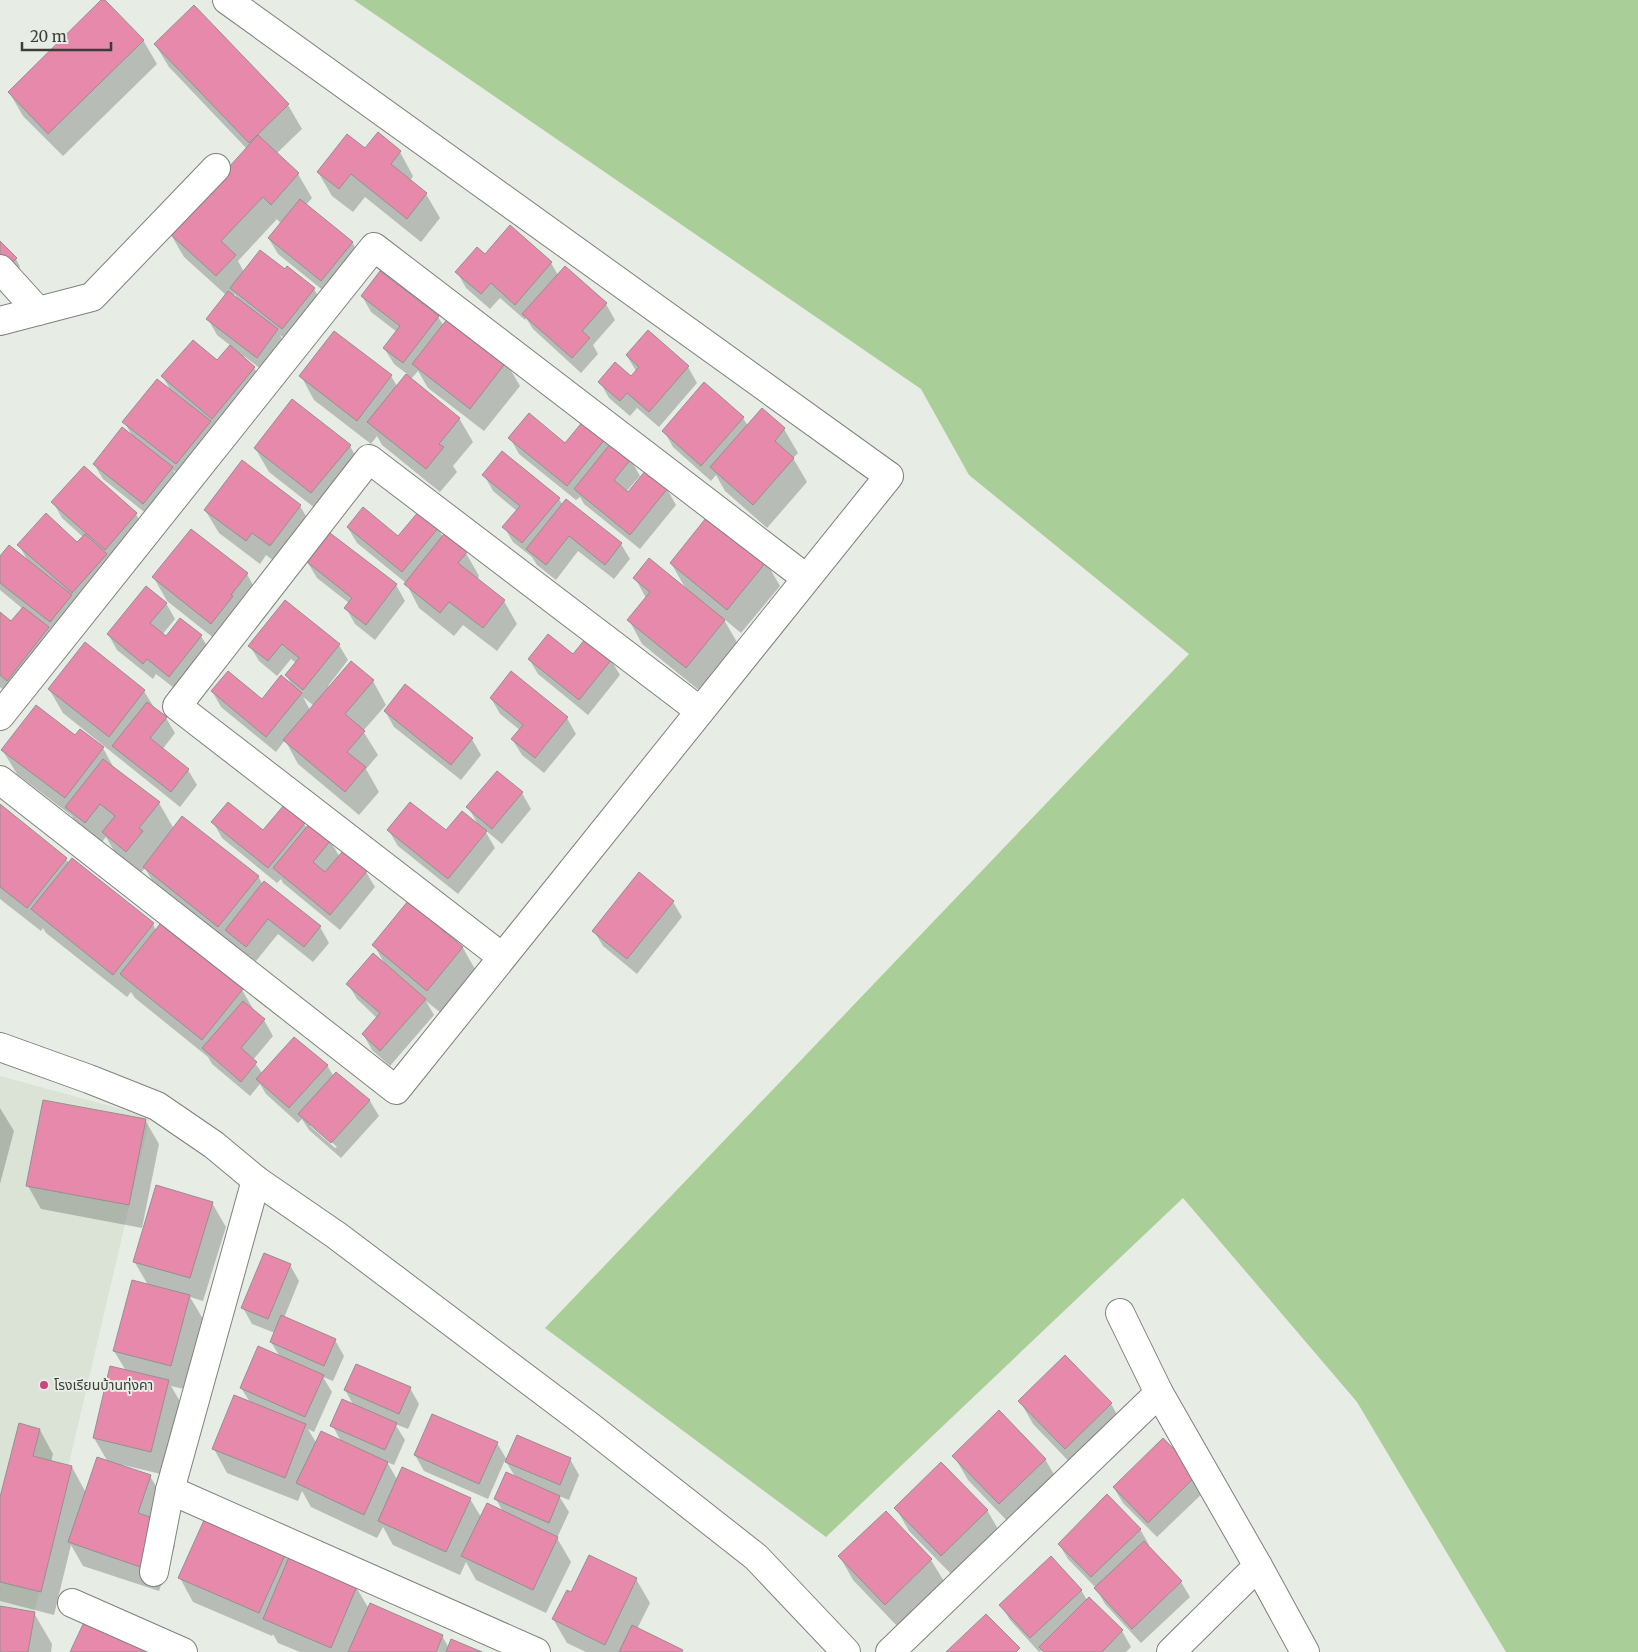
<svg xmlns="http://www.w3.org/2000/svg" width="1638" height="1652" font-family="Merriweather,'Noto Sans Thai',serif">
<style>
.built{fill:#dae3d6}
.green{fill:#aace97}
.shadow{fill:#0003;fill-rule:evenodd}
.building{fill:#e689ab;stroke:#978f92}
.lines{fill:none;stroke-linecap:round;stroke-linejoin:round}
.minor-casing{stroke:#7e827c;stroke-width:30}
.minor{stroke:#fff;stroke-width:28}
.poi-dot{fill:#cc447f;stroke:#e7ece5;stroke-width:2}
.labels{text-anchor:middle;stroke-width:4;stroke-linejoin:round;paint-order:stroke}
.poi-label{font-size:14px;fill:#3b3d3a;stroke:#e7ece5;text-anchor:start}
</style>
<rect width="100%" height="100%" fill="#e7ece5"/>
<path class="built" d="M0,1076l150,41 -125,535h-25z"/>
<path class="green" d="M354,0h1284v1652h-132l-149,-250 -174,-204 -357,339 -281,-209 644,-674 -220,-179 -48,-86z"/>
<g class="shadow">
<path d="M103,0l40,40 14,24 -94,92 -40,-40 -14,-24z"/>
<path d="M194,7l94,98 14,24 -26,25 22,20 14,24 -6,7 46,37 9,16 -31,38 -52,-42 -9,-15 12,-15 -4,-5 -39,42 6,11 41,-1 29,18 9,15 -31,40 -12,-9 6,11 -20,27 -22,-17 -1,2 11,10 10,15 -43,51 -9,-7 7,11 -34,41 -12,-9 8,14 -28,35 -50,-40 -9,-15 38,-29 -8,-13 47,-31 -8,-14 54,-15 14,-16 -14,-11 -9,-16 18,-24 -42,-38 -14,-24 77,-84 -78,-82 -14,-23zM235,294l4,7 -6,-5z"/>
<path d="M365,150l35,2 13,24 -3,5 16,13 14,24 -19,24 -56,-45 -12,15 -21,-16 -14,-24z"/>
<path d="M510,227l41,36 7,12 48,29 9,16 -22,25 5,9 -17,19 -48,-44 -7,-11 -1,2 -25,-22 -10,11 -24,-21 -9,-16 28,-16z"/>
<path d="M0,243l16,16 4,8 -20,19z"/>
<path d="M381,273l57,44 6,9 62,36 14,24 -36,45 -56,-43 -10,-17 -7,8 48,39 14,24 -20,24 4,6 -17,20 -58,-47 -5,-9 -6,8 -57,-44 -13,-24h90l6,10 10,-12 -13,-10 -10,-16 13,-16 -26,-20 -9,-16z"/>
<path d="M648,332l40,35 9,16 -38,44 -22,-19 -7,8 -21,-18 -9,-16 31,-5 5,-6 -9,-15z"/>
<path d="M704,383l39,35 5,8 14,-16 22,19 14,24 -5,5 14,24 -40,46 -42,-37 -9,-16 -5,6 -38,-34 -9,-16z"/>
<path d="M510,438l56,6 39,-5 5,8 21,13 9,16 -14,16 2,2 39,-5 9,16 -36,44 -56,-45 -4,-7 -4,3 -57,-46z"/>
<path d="M350,446l13,24 -38,46 -56,-44 -14,-24z"/>
<path d="M84,467l52,47 9,16 -86,107 -10,-8 13,23 -41,52 -21,-17v-73l12,9 11,-14 -23,-19v-32l29,5 -10,-18 58,-1 6,-7 -21,-19 -9,-16z"/>
<path d="M484,475l75,24 4,6 58,39 9,15 -16,20 -36,-28 -22,29 -19,-15 -5,-8 -19,-15 -9,-15 13,-16 -24,-20z"/>
<path d="M300,506l14,24 -30,39 -18,-14 -6,9 -41,-31 -14,-23z"/>
<path d="M348,528l51,9 39,-9 5,9 23,16 13,23 -2,4 27,21 13,23 -20,27 -34,-26 -9,11 -35,-28 -13,-25 -49,-40z"/>
<path d="M330,534l66,51 9,16 -30,39 -20,-16 -9,-16 3,-5 -32,-25 -9,-15z"/>
<path d="M766,562l14,24 -39,47 -18,-15 15,26 -38,47 -58,-47 -13,-24 17,-22 -11,-20 52,13 -16,-28z"/>
<path d="M247,574l13,24 -35,49 -58,-46 -13,-23z"/>
<path d="M285,601l54,44 9,15 -20,26 2,2 43,-7 13,24 -23,26 15,24 -12,14 13,23 -20,23 -61,-51 -13,-24 -9,12 -55,-45 -9,-16 50,10 31,-14 -7,-12 10,-12 -5,-4 -14,17 -18,-15 -9,-15zM303,697l11,9 -4,4z"/>
<path d="M166,603l9,16 -13,16 4,3 35,-2 9,15 -32,40 -22,-17 -3,5 -36,-29 -9,-16z"/>
<path d="M573,656l38,4 9,15 -32,40 -50,-41 -9,-15z"/>
<path d="M511,673l56,45 9,16 -32,39 -22,-18 -10,-16 8,-9 -20,-16 -9,-16z"/>
<path d="M49,689l95,2 11,18 11,9 9,15 -13,17 26,20 9,15 -17,22 -117,-94z"/>
<path d="M385,711l87,28 9,16 -20,25 -67,-53z"/>
<path d="M75,737l28,11 12,22 44,33 15,26 84,47 5,9 57,42 9,16 -16,19 -35,-28 -22,27 -21,-15 -3,3 -74,-58 -13,-23 -5,6 -23,-18 -11,-19 -7,9 -19,-15 -8,-15 -55,-42 -14,-23z"/>
<path d="M497,772l25,21 9,16 -29,35 -18,-15 11,19 -37,46 -60,-48 -9,-15 57,1 33,-6 -11,-19z"/>
<path d="M0,806l66,53 3,4 84,61 3,7 86,59 13,22 9,8 9,16 -20,24 9,13 65,-8 7,12 2,-3 34,27 9,15 -38,42 -32,-28 -7,-11 -4,4 -32,-29 -6,-10 -10,12 -38,-32 -4,-7 -73,-59 -4,-6 -4,5 -81,-64 -3,-5 -2,3 -41,-32zM312,1124l25,23 -2,1 -25,-22z"/>
<path d="M284,806l20,18 3,4 23,13 10,16 26,15 9,15 -35,43 -57,-47 -2,-4 -4,4 -55,-45 -9,-16 50,10z"/>
<path d="M673,902l9,15 -45,57 -34,-28 -9,-15z"/>
<path d="M409,903l54,45 13,23 -35,42 -15,-12 8,14 -44,51 -18,-16 -9,-16 14,-16 -20,-19 -9,-15 36,-21 -10,-18z"/>
<path d="M0,1108l14,23 -14,53z"/>
<path d="M145,1120l14,24 -17,84 -101,-19 -13,-23z"/>
<path d="M212,1203l14,24 -23,74 -13,-4 13,22 -19,70 -13,-3 11,19 -17,70 -42,-10v2l27,9 14,24 -3,22 14,24 -16,45 -76,-25 -12,-21 -17,70 -54,-14v-99l40,-72 13,24 -2,8 21,5 14,26 22,-31 -14,-24 32,-67 -12,-20 34,-66 -14,-24z"/>
<path d="M290,1265l9,16 -15,37 51,22 9,16 -11,25 -10,-4 9,15 -18,40 -6,-3 9,15 24,-3 -9,-16 22,-19 -9,-16 65,-2 9,16 -11,25 -13,-5 10,16 -11,25 -7,-3 11,19 72,18 11,18 22,-5 -7,-13 20,-21 -11,-18 -17,39 -64,-28 -9,-16 82,-12 10,17 63,-1 9,16 -10,25 -10,-4 10,16 -12,26 14,24 -25,51 -70,-33 -10,-18 -6,13 -67,-30 -10,-18 -6,11 -66,-31 -9,-16 -4,10 -71,-28 -13,-24 36,-47 -9,-14 39,-31 -9,-15 4,-9 -23,-9 -9,-16z"/>
<path d="M1065,1357l46,47 14,24 -46,44 -46,-48 -13,-23z"/>
<path d="M1163,1440l43,50 -49,47 -34,-34 -9,-15z"/>
<path d="M954,1456l91,3 14,24 -46,44 -45,-47z"/>
<path d="M896,1508l91,2 14,24 -46,44 -46,-47z"/>
<path d="M1140,1529l9,16 -2,1 34,36 9,15 -49,46 -36,-39 -9,-16 -28,-29 -9,-15z"/>
<path d="M285,1554l4,7 67,26 13,22 73,27 7,12 29,4h-178l-22,-9 -5,-9 -1,2 -79,-34 -13,-24z"/>
<path d="M840,1557l91,3 14,23 -46,45 -46,-48z"/>
<path d="M636,1579l14,24 -13,26 46,23h-97l-19,-9 -14,-24 19,-26z"/>
<path d="M1081,1590l6,10 2,-2 33,33 9,16 -5,5h-83l-1,-1 -3,1 -29,-32 -9,-15z"/>
<path d="M0,1607l34,6 18,31 -1,8h-51z"/>
</g>
<g class="building">
<path d="M101,0h4l39,40 -96,94 -40,-42z"/>
<path d="M194,5l95,99 -40,39 -95,-99z"/>
<path d="M378,132l23,19 -10,13 36,29 -20,26 -56,-45 -12,15 -22,-17 30,-38 18,14z"/>
<path d="M258,135l41,38 -28,32 -8,-8 -42,44 15,14 -20,21 -47,-43z"/>
<path d="M300,199l53,43 -32,39 -53,-43z"/>
<path d="M510,225l42,37 -37,43 -24,-22 -10,11 -26,-22 22,-25 8,7z"/>
<path d="M0,241l17,17 -17,17z"/>
<path d="M260,250l25,19 2,-3 28,22 -33,41 -52,-41z"/>
<path d="M565,266l42,37 -25,28 8,7 -18,20 -50,-44z"/>
<path d="M380,271l59,45 -36,47 -20,-15 17,-22 -39,-30z"/>
<path d="M228,291l50,38 -21,29 -51,-39z"/>
<path d="M448,318l59,43 -37,48 -58,-45z"/>
<path d="M648,330l41,36 -40,46 -22,-19 -7,8 -22,-19 17,-20 16,14 8,-9 -13,-12z"/>
<path d="M334,331l58,44 -35,46 -58,-45z"/>
<path d="M193,340l24,20 13,-15 25,22 -43,52 -51,-43z"/>
<path d="M406,374l54,44 -21,26 5,3 -18,22 -59,-47z"/>
<path d="M157,379l54,42 -35,43 -54,-42z"/>
<path d="M704,382l40,35 -43,49 -39,-35z"/>
<path d="M292,399l59,46 -40,48 -57,-45z"/>
<path d="M762,408l23,20 -10,13 19,17 -41,47 -43,-38z"/>
<path d="M529,413l36,30 19,-23 22,18 -39,48 -59,-48z"/>
<path d="M122,427l51,40 -30,37 -50,-40z"/>
<path d="M611,443l20,16 -17,21 14,12 18,-22 22,18 -38,47 -56,-46z"/>
<path d="M502,451l58,47 -38,45 -20,-16 18,-21 -38,-31z"/>
<path d="M242,460l59,45 -31,41 -18,-13 -6,8 -42,-31z"/>
<path d="M84,466l53,47 -32,37 -54,-48z"/>
<path d="M566,499l56,44 -17,22 -36,-29 -23,29 -20,-16z"/>
<path d="M363,507l35,29 21,-25 20,16 -37,45 -55,-45z"/>
<path d="M46,513l31,29 8,-8 22,20 -35,39 -55,-48z"/>
<path d="M706,518l31,25 3,-4 27,22 -40,49 -57,-47z"/>
<path d="M191,529l57,44 -17,22 2,1 -22,28 -59,-47z"/>
<path d="M330,533l67,51 -31,41 -22,-17 8,-10 -45,-36z"/>
<path d="M444,534l23,18 -9,11 47,37 -22,28 -34,-26 -9,11 -36,-29z"/>
<path d="M9,545l63,50 -22,27 -50,-39v-27z"/>
<path d="M649,558l76,62 -39,48 -59,-48 23,-28 -17,-14z"/>
<path d="M146,586l21,17 -17,20 16,13 14,-18 22,17 -33,42 -22,-18 -4,5 -36,-30z"/>
<path d="M285,600l55,44 -37,46 -18,-15 14,-17 -17,-14 -14,17 -20,-15z"/>
<path d="M23,607l26,20 -42,54 -7,-6v-63l11,9z"/>
<path d="M548,634l25,20 13,-16 26,21 -33,41 -51,-41z"/>
<path d="M85,642l60,48 -36,47 -61,-48z"/>
<path d="M351,661l23,19 -29,34 20,17 -18,21 19,15 -21,25 -62,-52z"/>
<path d="M228,671l34,28 19,-24 21,18 -36,44 -55,-46z"/>
<path d="M511,671l57,46 -33,41 -24,-19 12,-14 -33,-27z"/>
<path d="M405,684l68,54 -22,27 -67,-54z"/>
<path d="M147,702l20,15 -17,21 39,31 -18,23 -59,-46z"/>
<path d="M36,705l39,30 5,-6 24,18 -39,51 -64,-48z"/>
<path d="M103,759l57,43 -21,26 4,3 -17,21 -24,-20 13,-16 -15,-12 -15,19 -20,-16z"/>
<path d="M497,771l26,21 -31,37 -26,-22z"/>
<path d="M228,802l35,28 21,-25 21,18 -37,45 -57,-46z"/>
<path d="M410,802l36,28 16,-19 25,20 -39,48 -61,-49z"/>
<path d="M0,804l67,54 -40,50 -27,-21z"/>
<path d="M182,816l77,60 -41,51 -75,-60z"/>
<path d="M310,823l21,17 -18,22 12,10 18,-21 24,20 -37,44 -57,-47z"/>
<path d="M72,858l82,65 -41,52 -82,-66z"/>
<path d="M639,872l35,29 -47,58 -35,-28z"/>
<path d="M264,881l57,45 -17,21 -36,-28 -22,28 -21,-17z"/>
<path d="M408,901l55,46 -36,44 -55,-46z"/>
<path d="M160,924l83,65 -41,51 -82,-66z"/>
<path d="M373,953l53,46 -46,52 -18,-17 18,-21 -34,-29z"/>
<path d="M243,1001l22,18 -24,29 16,14 -16,20 -39,-34z"/>
<path d="M294,1037l34,28 -39,43 -33,-29z"/>
<path d="M336,1072l34,28 -39,43 -33,-29z"/>
<path d="M43,1100l103,19 -17,86 -103,-19z"/>
<path d="M156,1185l57,17 -23,76 -57,-16z"/>
<path d="M264,1253l27,11 -23,55 -27,-11z"/>
<path d="M132,1280l58,15 -19,71 -58,-15z"/>
<path d="M281,1315l55,24 -12,27 -54,-24z"/>
<path d="M258,1346l66,29 -19,42 -65,-29z"/>
<path d="M1065,1355l47,48 -47,46 -47,-48z"/>
<path d="M356,1364l55,23 -12,27 -55,-24z"/>
<path d="M110,1366l59,14 -18,72 -58,-14z"/>
<path d="M234,1395l72,29 -21,54 -73,-29z"/>
<path d="M342,1399l55,24 -12,27 -55,-24z"/>
<path d="M999,1410l47,49 -47,45 -47,-48z"/>
<path d="M432,1414l66,28 -19,42 -65,-29z"/>
<path d="M19,1423l21,6 -7,27 39,10 -31,126 -41,-10v-85z"/>
<path d="M321,1431l67,31 -24,53 -68,-32z"/>
<path d="M517,1435l54,23 -11,27 -55,-23z"/>
<path d="M1163,1438l35,36 -50,49 -35,-36z"/>
<path d="M97,1457l54,18 -13,38 24,8 -16,48 -78,-27z"/>
<path d="M941,1462l47,48 -47,46 -47,-48z"/>
<path d="M402,1467l69,31 -25,54 -68,-31z"/>
<path d="M506,1472l54,24 -11,27 -55,-24z"/>
<path d="M1107,1494l34,35 -50,48 -33,-33z"/>
<path d="M487,1503l71,34 -25,53 -72,-34z"/>
<path d="M886,1511l46,48 -47,46 -47,-49z"/>
<path d="M205,1518l81,35 -27,60 -81,-35z"/>
<path d="M1144,1541l38,40 -50,48 -38,-41z"/>
<path d="M589,1555l48,23 -32,67 -53,-26 15,-29 4,2z"/>
<path d="M1051,1556l31,34 -52,48 -31,-33z"/>
<path d="M289,1557l68,29 -26,62 -68,-29z"/>
<path d="M1089,1597l34,33 -21,22h-58l-5,-5z"/>
<path d="M370,1603l73,32 -7,17h-88z"/>
<path d="M0,1606l35,6 -7,40h-28z"/>
<path d="M986,1614l34,34 -4,4h-70z"/>
<path d="M85,1620l63,28 -2,4h-76z"/>
<path d="M632,1625l51,25 -1,2h-63z"/>
<path d="M451,1639l31,13h-36z"/>
</g>
<g class="lines">
<defs>
<g id="minor">
<path d="M0,269l38,42"/>
<path d="M0,321l92,-24 124,-129"/>
<path d="M0,716l374,-469 432,331"/>
<path d="M0,780l396,310 493,-614 -662,-476"/>
<path d="M502,957l-325,-251 192,-247 331,252"/>
<path d="M0,1047l89,32 68,27 57,39 42,35 80,55 252,190 168,132 90,95"/>
<path d="M1120,1313l39,80 99,173 47,86"/>
<path d="M170,1490l366,162"/>
<path d="M154,1572l16,-82 86,-310"/>
<path d="M72,1603l111,49"/>
<path d="M890,1652l269,-259"/>
<path d="M1171,1652l87,-86"/>
</g>
</defs>
<use href="#minor" class="minor-casing"/>
<use href="#minor" class="minor"/>
</g>
<circle class="poi-dot" cx="44" cy="1385" r="5"/>
<g class="labels">
<g class="poi-label">
<text x="54" y="1390">โรงเรียนบ้านทุ่งคา</text>
</g>
</g>
<path d="M22 42v8h89v-8" fill="none" stroke="#3b3d3a" stroke-width="2.5"/>
<text x="30" y="42" font-size="15" fill="#3b3d3a" stroke="#e7ece5" stroke-width="4" paint-order="stroke">20 m</text>
</svg>
